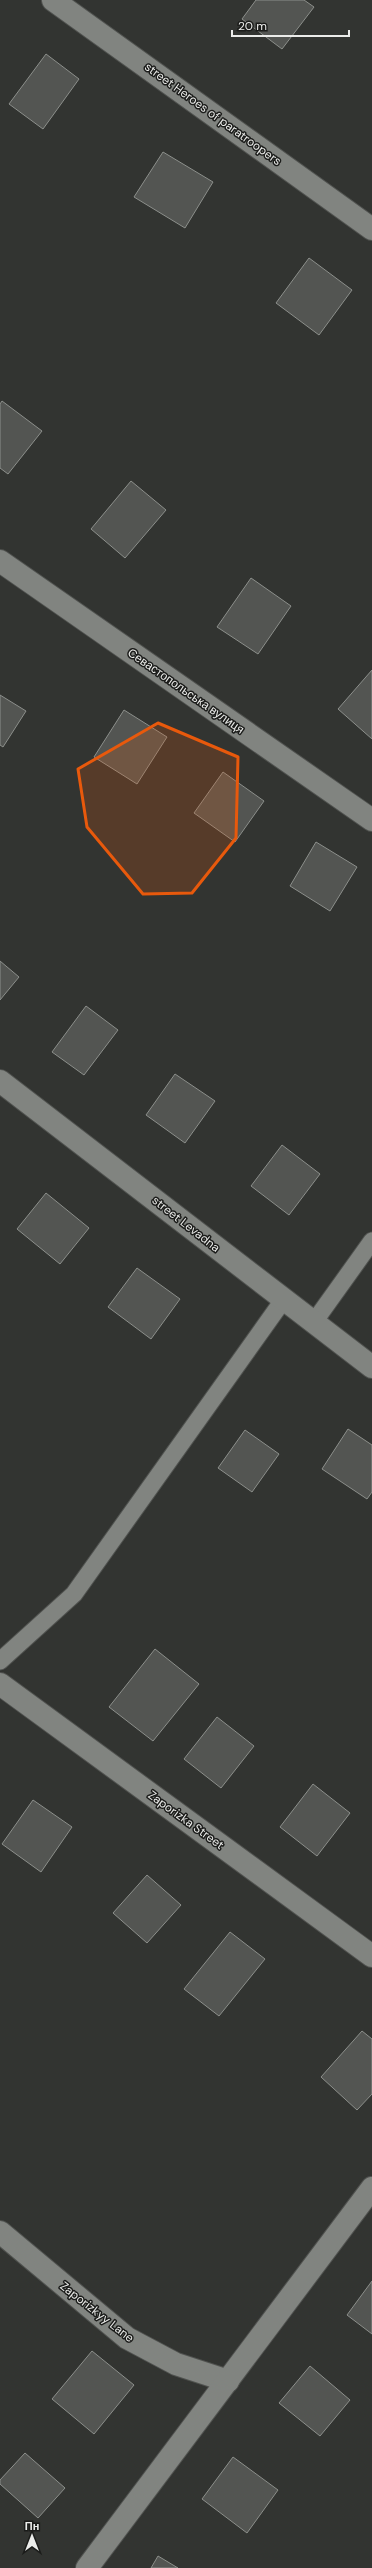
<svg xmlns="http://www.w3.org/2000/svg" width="372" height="2568" font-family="'DM Sans',sans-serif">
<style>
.building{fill:#535552;stroke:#8c8f8b}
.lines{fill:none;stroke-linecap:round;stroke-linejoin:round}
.service-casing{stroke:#50524f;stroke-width:19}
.minor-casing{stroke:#50524f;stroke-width:24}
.service{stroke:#818480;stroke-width:17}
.minor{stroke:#818480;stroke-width:22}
.marked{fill:#e8590c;fill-opacity:0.2;stroke:#e8590c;stroke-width:3;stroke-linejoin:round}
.labels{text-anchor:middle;stroke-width:3;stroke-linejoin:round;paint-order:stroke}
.street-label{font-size:12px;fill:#ebecea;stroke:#1b1c1a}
</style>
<rect width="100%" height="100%" fill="#323431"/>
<g class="building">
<path d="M256,0h48l10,7 -32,42 -40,-30z"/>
<path d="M46,54l33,25 -36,50 -34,-25z"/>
<path d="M163,152l50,30 -28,46 -51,-31z"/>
<path d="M309,258l43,32 -33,45 -43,-32z"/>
<path d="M2,401l40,30 -34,43 -8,-6v-64z"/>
<path d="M131,481l35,29 -41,48 -34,-29z"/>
<path d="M251,578l40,28 -33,48 -41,-27z"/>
<path d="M372,670v69l-34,-30z"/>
<path d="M0,695l26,16 -23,36 -3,-2z"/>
<path d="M124,710l43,27 -30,47 -43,-27z"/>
<path d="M223,772l41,29 -29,41 -41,-29z"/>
<path d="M316,842l41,25 -27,44 -40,-25z"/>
<path d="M0,961l19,16 -19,23z"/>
<path d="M86,1006l32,24 -34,45 -32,-23z"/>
<path d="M175,1074l40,27 -30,42 -39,-28z"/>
<path d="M282,1145l38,29 -31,41 -38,-29z"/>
<path d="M46,1193l43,35 -29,36 -43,-35z"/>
<path d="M137,1268l43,31 -29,40 -43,-32z"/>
<path d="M348,1429l24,16v47l-5,7 -45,-30z"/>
<path d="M245,1430l34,24 -27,38 -34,-24z"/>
<path d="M155,1649l44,35 -46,57 -44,-34z"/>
<path d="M217,1717l37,29 -33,42 -37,-29z"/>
<path d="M313,1784l37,29 -33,43 -37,-29z"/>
<path d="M33,1800l39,27 -31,45 -39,-28z"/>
<path d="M147,1875l34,30 -34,38 -34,-30z"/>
<path d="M230,1932l35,27 -46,57 -35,-27z"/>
<path d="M362,2031l10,8v55l-15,16 -36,-33z"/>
<path d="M372,2281v53l-25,-19z"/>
<path d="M92,2351l42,34 -40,49 -42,-35z"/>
<path d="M310,2366l40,34 -30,36 -41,-33z"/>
<path d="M25,2453l40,35 -27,30 -38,-34v-4z"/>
<path d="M233,2457l45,33 -31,43 -45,-34z"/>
<path d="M158,2556l20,12h-27z"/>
</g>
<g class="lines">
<defs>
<g id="service">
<path d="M314,1322l58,-81"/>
<path d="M0,1661l74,-67 210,-295"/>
</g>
<g id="minor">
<path d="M53,0l319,229"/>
<path d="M0,561l372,259"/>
<path d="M0,1081l372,286"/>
<path d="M0,1684l372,272"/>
<path d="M0,2232l127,106 49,26 52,17"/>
<path d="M87,2568l285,-380"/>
</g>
</defs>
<use href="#service" class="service-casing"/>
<use href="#minor" class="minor-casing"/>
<use href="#service" class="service"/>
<use href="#minor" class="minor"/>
</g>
<path class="marked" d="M158,723l80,34 -2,81 -44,55 -49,1 -56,-67 -9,-58z"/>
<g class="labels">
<g class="street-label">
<text transform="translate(213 114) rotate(36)" y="4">street Heroes of paratroopers</text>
<text transform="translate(186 691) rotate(35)" y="4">Севастопольська вулиця</text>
<text transform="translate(186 1224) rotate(38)" y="4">street Levadna</text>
<text transform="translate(186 1820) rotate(36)" y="4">Zaporizka Street</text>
<text transform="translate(97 2312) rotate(38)" y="4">Zaporizkyy Lane</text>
</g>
</g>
<g transform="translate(32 2536)" stroke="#1b1c1a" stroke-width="3" paint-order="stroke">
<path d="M0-3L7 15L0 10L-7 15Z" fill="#ebecea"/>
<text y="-6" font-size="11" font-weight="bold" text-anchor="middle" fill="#ebecea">Пн</text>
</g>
<path d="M232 30v6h117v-6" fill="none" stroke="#ebecea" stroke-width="2"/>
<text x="238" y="30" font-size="12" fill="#ebecea" stroke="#1b1c1a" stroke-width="3" paint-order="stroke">20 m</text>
</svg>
